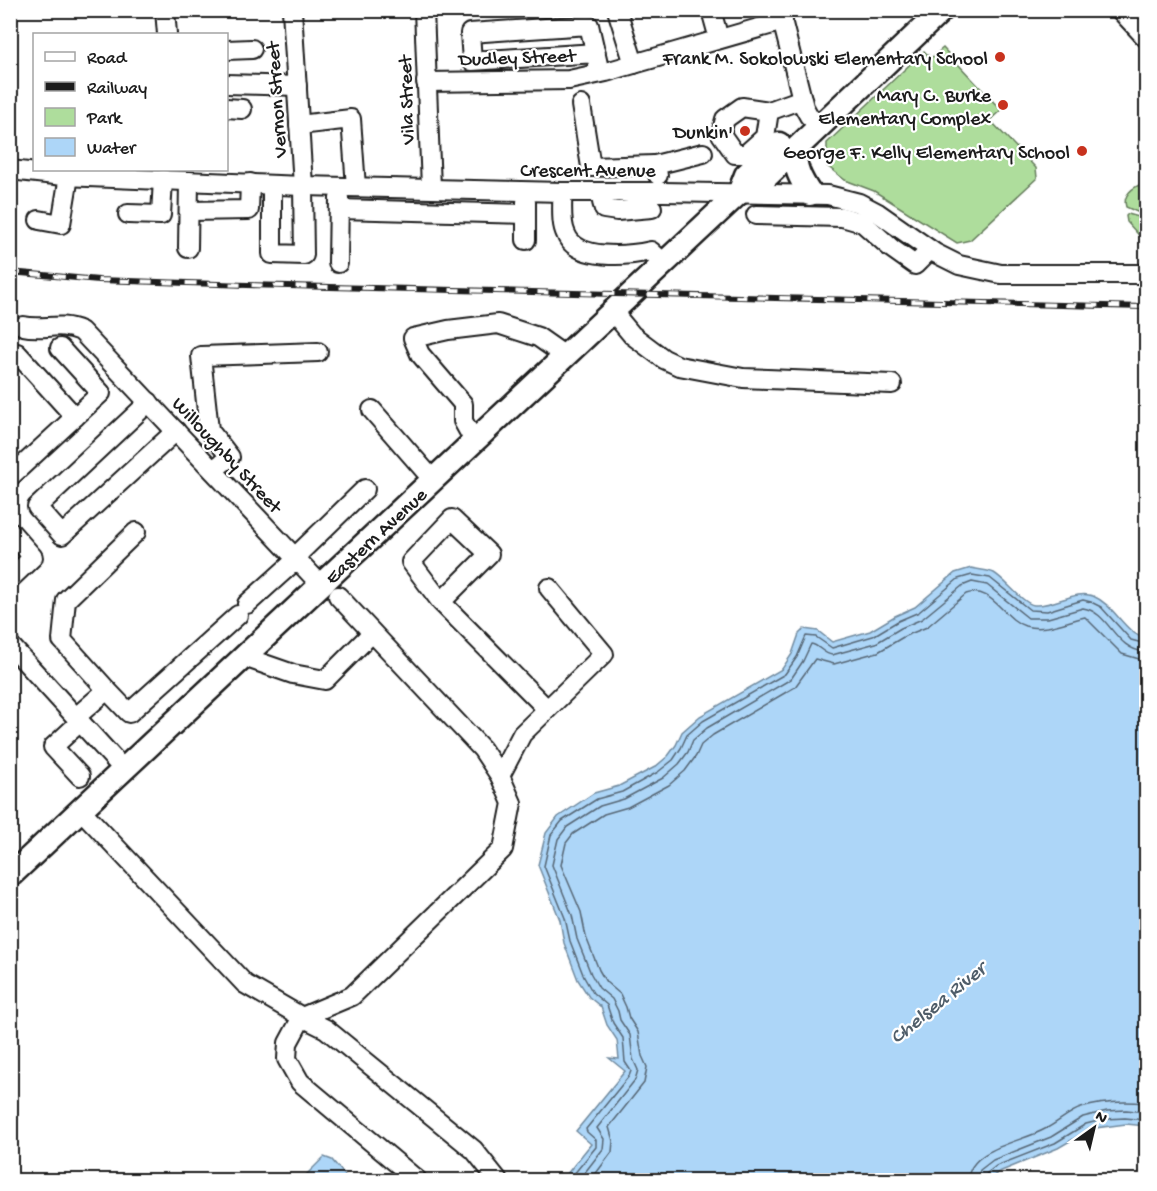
<svg xmlns="http://www.w3.org/2000/svg" width="1157" height="1191" font-family="'Gochi Hand',sans-serif">
<style>
.green{fill:#aedd9c;stroke:#657c5c;stroke-width:1.5}
.water{fill:#add6f8;stroke:#738ca0;stroke-width:1.5}
.lines{fill:none;stroke-linecap:round;stroke-linejoin:round}
.shore{stroke:#566674;stroke-width:1.5}
.minor-casing{stroke:#1c1c1c;stroke-width:22}
.major-casing{stroke:#1c1c1c;stroke-width:27}
.minor{stroke:#fff;stroke-width:18}
.major{stroke:#fff;stroke-width:22}
.rail-casing{stroke:#1c1c1c;stroke-width:6}
.rail{stroke:#fff;stroke-width:4;stroke-dasharray:11;stroke-linecap:butt}
.poi-dot{fill:#c8321e;stroke:#fff;stroke-width:2}
.labels{text-anchor:middle;stroke-width:4.5;stroke-linejoin:round;paint-order:stroke}
.street-label{font-size:20px;fill:#1c1c1c;stroke:#fff}
.poi-label{font-size:20px;fill:#1c1c1c;stroke:#fff;text-anchor:end}
.water-label{font-size:21px;font-style:italic;fill:#4f5d69;stroke:#fff}
</style>
<rect width="100%" height="100%" fill="#fff"/>
<filter id="ink" filterUnits="userSpaceOnUse"><feTurbulence type="fractalNoise" baseFrequency=".0167" numOctaves="2"/><feDisplacementMap in="SourceGraphic" scale="12" xChannelSelector="R" yChannelSelector="G"/><feConvolveMatrix kernelMatrix="1 2 1 2 8 2 1 2 1" color-interpolation-filters="sRGB"/></filter>
<g filter="url(#ink)">
<g class="green">
<path d="M943,48l58,62 -11,10 46,48 1,10 -67,62 -13,3 -83,-52 -29,-11 -18,-14v-23l97,-92 7,7z"/>
<path d="M1144,183h2v33l-20,-9c-4,-12 7,-20 18,-24z"/>
<path d="M1128,214l18,5v24l-19,-21 -1,-6z"/>
</g>
<g class="water">
<path d="M971,568c8,2 17,2 23,5 12,7 28,30 40,32 20,2 42,-16 59,-9 22,9 31,37 53,43v487l-20,-2 -38,5 -4,4 -26,15 -59,24 -11,8h-426l29,-36 -15,-13 49,-60 -16,-13 10,1 -2,-19 -10,-15 -6,-18 -12,-10 -11,-17 -14,-37 -4,-23 -22,-55 8,-32 12,-16 36,-24 25,-7 36,-19 13,-11 8,-11 6,-13 18,-16 82,-47 10,-15 7,-20 5,-5 14,2 14,11 38,-11 25,-15 20,-9 40,-34z"/>
<path d="M324,1157l8,3 17,20h-48z"/>
</g>
<g class="lines">
<g class="shore">
<path d="M569,1180l27,-33v-7l-9,-8 -1,-3 43,-53 2,-5 -6,-9 -2,-24 -10,-15 -6,-18 -14,-12 -9,-16 -14,-36 -5,-23 -21,-52 7,-31 11,-14 35,-22 25,-7 36,-20 15,-12 8,-12 6,-13 16,-14 82,-47 12,-17 9,-21 10,1 16,11 41,-12 25,-15 21,-9 39,-33 14,-4 18,3 40,32 17,1 36,-11 8,2 10,5 30,33 15,4"/>
<path d="M579,1180l24,-31 1,-10 -7,-11 38,-48 3,-10 -5,-11 -3,-24 -10,-15 -2,-9 -6,-12 -13,-11 -8,-14 -14,-35 -5,-24 -20,-50 6,-26 9,-12 33,-21 24,-7 39,-21 16,-14 9,-12 5,-12 14,-12 84,-49 12,-18 8,-17c8,1 12,10 21,11l44,-12 25,-15 21,-9 40,-33 10,-4 15,3 41,33h20l35,-10c27,4 31,42 63,44"/>
<path d="M591,1180l21,-28 1,-11 -4,-14 35,-44 3,-16 -5,-11 -4,-24 -9,-14 -3,-11 -6,-13 -14,-12 -7,-12 -13,-33 -5,-25 -20,-47 5,-22 7,-9 31,-20 24,-7 41,-22 16,-14 11,-15 5,-11 12,-10 82,-48 20,-28 19,5 44,-12 27,-16 22,-9 39,-33c26,-9 37,25 59,32 21,6 41,-5 60,-9l37,37 24,7"/>
<path d="M968,1180c1,-32 54,-38 77,-51 11,-5 25,-18 36,-21 22,-7 44,-7 65,-5"/>
<path d="M977,1180l3,-10 13,-10 58,-23 32,-20 24,-6 19,-1 20,2"/>
<path d="M984,1180l3,-7 9,-7 59,-23 31,-19 20,-5 19,-1 21,2"/>
</g>
<defs>
<g id="minor">
<path d="M165,10l2,24"/>
<path d="M424,10l7,178"/>
<path d="M617,10l17,54"/>
<path d="M711,10l8,29"/>
<path d="M1120,10l26,28"/>
<path d="M780,12l24,95 5,9 11,11"/>
<path d="M226,50l26,-1"/>
<path d="M596,53l-124,8 -2,-28 119,-8 11,48"/>
<path d="M426,82l143,-2 37,-8 177,-51"/>
<path d="M226,84l71,2"/>
<path d="M581,105l10,62 64,-2"/>
<path d="M226,108l16,1"/>
<path d="M769,111l-4,26 -19,17h-11l-14,-20 4,-15 17,-12 27,4 33,-12"/>
<path d="M299,125l52,-6 5,68"/>
<path d="M10,170l54,6 239,10 259,6h101l165,3 31,8 19,10 57,40 24,12 42,9h145"/>
<path d="M658,175l-3,-10 48,-12"/>
<path d="M272,185v69l32,1 -1,-69 -11,-176"/>
<path d="M562,192c1,13 -2,30 4,42 10,27 62,22 85,17l13,12"/>
<path d="M603,192l-1,10 2,7 13,2 35,-3"/>
<path d="M339,209l187,5"/>
<path d="M189,211l60,-1 1,-27"/>
<path d="M128,214l33,1 2,-36"/>
<path d="M756,215l86,2 21,6 28,25 24,17 15,-15"/>
<path d="M39,220l22,4 8,-48"/>
<path d="M526,240v-38"/>
<path d="M188,248l1,-67"/>
<path d="M338,263l1,-65"/>
<path d="M612,311l20,24 32,24 15,7 64,12 149,6"/>
<path d="M23,326c21,5 35,-5 58,5l240,254"/>
<path d="M17,353l58,64"/>
<path d="M149,402l-112,105 25,28 114,-104"/>
<path d="M372,410l61,70"/>
<path d="M474,441l-11,-20v-17l-43,-50 -7,-16 35,-8 50,-6 40,13 27,19"/>
<path d="M213,470l17,-13 -21,-27 -8,-74 117,-4"/>
<path d="M10,477l91,-84 -41,-45"/>
<path d="M10,531l23,26 -23,22"/>
<path d="M295,557l70,-68"/>
<path d="M338,596l144,153 18,27 12,27 -9,46 -151,147 -50,21 -14,26 -1,16 13,23 117,98"/>
<path d="M441,602l-30,-40 41,-43 37,35 -48,48 106,107"/>
<path d="M247,604l50,-45"/>
<path d="M10,645l114,125"/>
<path d="M244,657l49,17 32,6 47,-47"/>
<path d="M107,690l-45,-50 4,-40 70,-68"/>
<path d="M76,717l31,-27 22,23 109,-98"/>
<path d="M80,722l-27,25 27,29"/>
<path d="M500,776l22,-42 82,-80 -55,-66"/>
<path d="M81,810l164,174 57,33 24,12 148,121 24,30"/>
</g>
<g id="major">
<path d="M795,150c-1,18 6,30 15,44"/>
<path d="M739,193l7,-18 33,-31"/>
<path d="M10,876l729,-683 20,-9 183,-174"/>
</g>
</defs>
<use href="#minor" class="minor-casing"/>
<use href="#major" class="major-casing"/>
<use href="#minor" class="minor"/>
<use href="#major" class="major"/>
<defs>
<path id="rail" d="M10,272l89,8 148,5 899,22"/>
</defs>
<use href="#rail" class="rail-casing"/>
<use href="#rail" class="rail"/>
</g>
</g>
<g class="poi-dot">
<circle cx="1000" cy="57" r="6"/>
<circle cx="1003" cy="105" r="6"/>
<circle cx="745" cy="131" r="6"/>
<circle cx="1082" cy="151" r="6"/>
</g>
<g class="labels">
<g class="street-label">
<text transform="translate(517 56) rotate(-2)" y="7">Dudley Street</text>
<text transform="translate(275 100) rotate(-94)" y="7">Vernon Street</text>
<text transform="translate(405 100) rotate(-92)" y="7">Vila Street</text>
<text x="588" y="176">Crescent Avenue</text>
<text transform="translate(228 454) rotate(47)" y="7">Willoughby Street</text>
<text transform="translate(375 535) rotate(-43)" y="7">Eastern Avenue</text>
</g>
<g class="poi-label">
<text x="988" y="64">Frank M. Sokolowski Elementary School</text>
<text x="991" y="101">Mary C. Burke<tspan x="991" dy="23">Elementary Complex</tspan></text>
<text x="733" y="138">Dunkin'</text>
<text x="1070" y="158">George F. Kelly Elementary School</text>
</g>
<g class="water-label">
<text transform="translate(937 1002) rotate(-39)" y="7">Chelsea River</text>
</g>
</g>
<rect width="1157" height="1191" fill="none" stroke="#fff" stroke-width="36"/>
<rect x="18" y="18" width="1121" height="1155" fill="none" stroke="#1c1c1c" stroke-width="2" filter="url(#ink)"/>
<rect x="33" y="33" width="195" height="138" fill="#ffffff" stroke="#a4a4a4" stroke-width="1.5"/>
<rect x="45" y="52" width="30" height="9" fill="#ffffff" stroke="#a4a4a4" stroke-width="1.5"/>
<text x="87" y="63" font-size="18" fill="#1c1c1c">Road</text>
<rect x="45" y="82" width="30" height="9" fill="#1c1c1c" stroke="#a4a4a4" stroke-width="1.5"/>
<text x="87" y="93" font-size="18" fill="#1c1c1c">Railway</text>
<rect x="45" y="108" width="30" height="18" fill="#aedd9c" stroke="#a4a4a4" stroke-width="1.5"/>
<text x="87" y="123" font-size="18" fill="#1c1c1c">Park</text>
<rect x="45" y="138" width="30" height="18" fill="#add6f8" stroke="#a4a4a4" stroke-width="1.5"/>
<text x="87" y="153" font-size="18" fill="#1c1c1c">Water</text>
<g transform="translate(1094 1128) rotate(34)" stroke="#ffffff" stroke-width="4.5" paint-order="stroke">
<path d="M0-4.5L10 22L0 15L-10 22Z" fill="#1c1c1c"/>
<text y="-9" font-size="16" font-weight="bold" text-anchor="middle" fill="#1c1c1c">N</text>
</g>
</svg>
